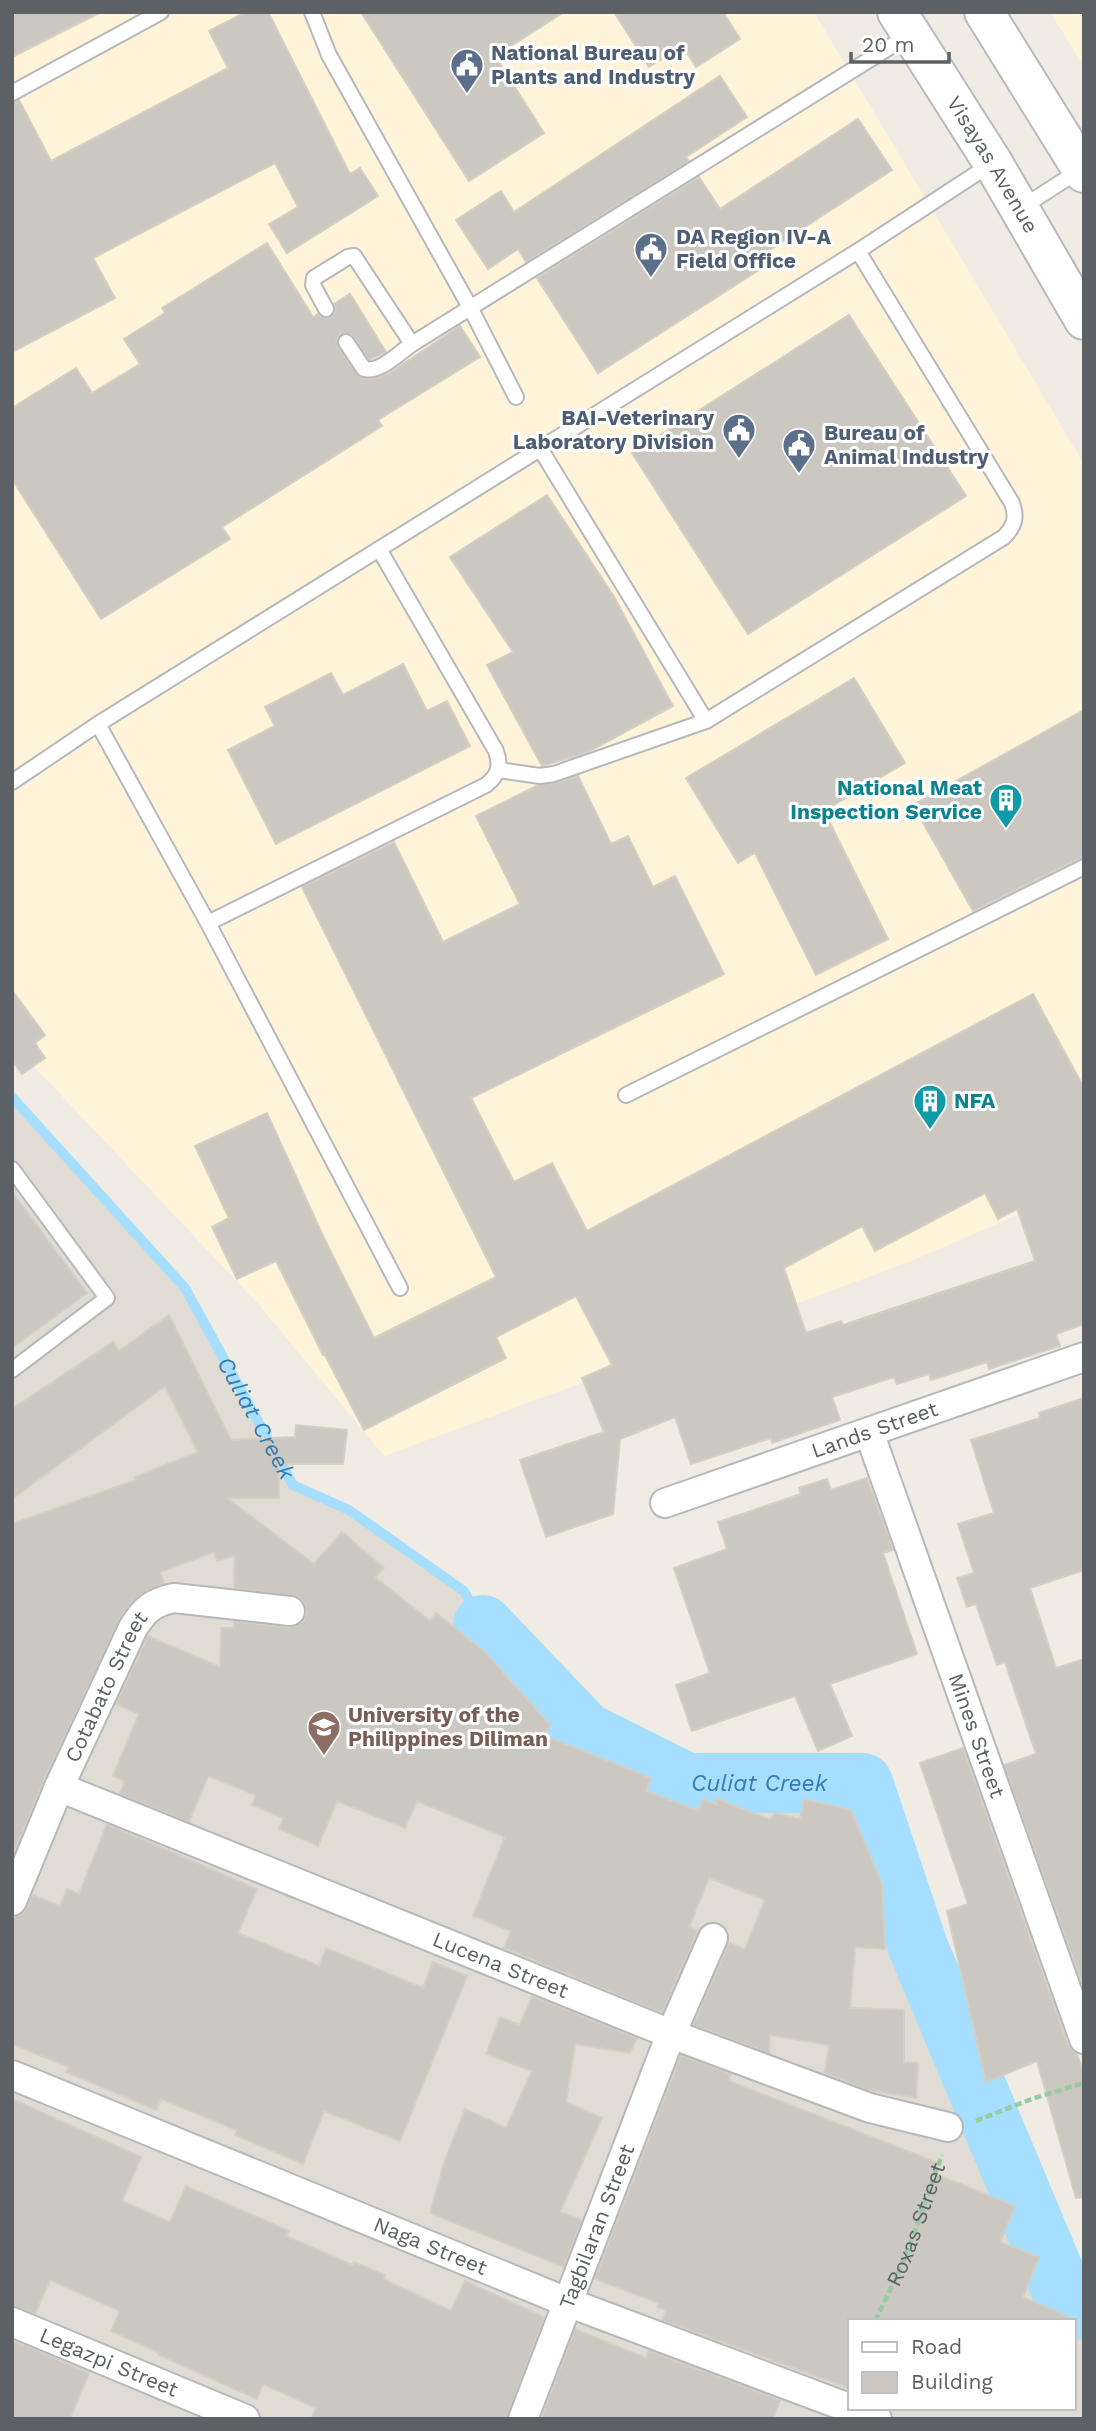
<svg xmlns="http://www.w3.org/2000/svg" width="1096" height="2431" font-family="'Work Sans',sans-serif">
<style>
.commercial{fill:#fff4da}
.education{fill:#e0dbd3;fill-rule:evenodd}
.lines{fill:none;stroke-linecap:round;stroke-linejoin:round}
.stream{stroke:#a5deff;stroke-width:10}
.river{stroke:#a5deff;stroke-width:60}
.building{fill:#cbc7c1;stroke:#d5cec2;stroke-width:2;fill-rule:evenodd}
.lane-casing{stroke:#b5b8bc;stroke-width:18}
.street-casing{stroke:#b5b8bc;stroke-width:32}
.secondary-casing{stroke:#b6babf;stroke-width:42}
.path{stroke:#97cba2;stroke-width:4.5;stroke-dasharray:7 3.5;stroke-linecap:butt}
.lane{stroke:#fff;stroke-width:14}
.street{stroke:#fff;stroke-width:28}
.secondary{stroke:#fff;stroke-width:38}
.labels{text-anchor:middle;stroke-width:6;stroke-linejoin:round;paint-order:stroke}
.service-label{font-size:21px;font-weight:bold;fill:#4e5e75;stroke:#fff;text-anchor:start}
.street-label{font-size:21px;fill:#5c6166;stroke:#fff}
.culture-label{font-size:21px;font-weight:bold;fill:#0d838f;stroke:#fff;text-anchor:end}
.education-label{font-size:21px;font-weight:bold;fill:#785e54;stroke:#fff;text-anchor:start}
.water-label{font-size:23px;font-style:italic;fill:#367ab1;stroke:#fff}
</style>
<rect width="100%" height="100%" fill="#f0ece4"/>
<g class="commercial">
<path d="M12,12h802l270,452v722l-175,76 -525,194 -123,-149 -249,-264z"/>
<path d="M1050,12h34v54z"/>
</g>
<path class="education" d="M12,1097l173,191 108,197 56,25 115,81 19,34 102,107 102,51h176l55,164 148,354 18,9v109h-1072zM849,2321h224v87h-224z"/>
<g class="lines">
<path class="stream" id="s1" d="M12,1097l173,191 108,197 56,25 115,81 19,34"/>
<path class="river" id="s2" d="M483,1625l102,107 102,51h176l55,164 148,354 18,9"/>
</g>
<g class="building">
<path d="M12,12h89l-89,45z"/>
<path d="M246,12h22l82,162 10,-6 18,28 -91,57 -18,-29 29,-17 -23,-44 -182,95 22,40 -103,54v-249l7,-3 32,61 177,-93 -19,-37z"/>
<path d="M361,12h203l-69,44 49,77 -75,48z"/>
<path d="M614,12h109l17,27 -44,28 -13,-21 -34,21z"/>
<path d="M720,76l27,41 -61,40 3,4 -163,101 -8,-13 -30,20 -32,-49 45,-29 13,21z"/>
<path d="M858,119l34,51 -139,91 6,9 -161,103 -61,-95 162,-101 21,32z"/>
<path d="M267,243l46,74 5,-3 7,5 6,-2 5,-7 -2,-6 16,-10 36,58 -17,8 -18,-26h-11l-4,8 2,5 22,31 12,1 16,-5 72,-48 20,31 -102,63 4,6 -160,101 8,12 -129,80 -89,-140v-71l64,-40 16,25 48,-29 -16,-25 41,-26 -3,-5z"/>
<path d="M849,315l117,181 -218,138 -116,-181z"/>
<path d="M547,495l66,100 60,111 -87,47 -44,13 -55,-101 26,-13 -63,-95z"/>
<path d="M403,664l24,47 20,-10 23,45 -194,98 -48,-94 47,-24 -10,-19 66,-34 12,22z"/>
<path d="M854,678l51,85 -81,48 64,128 -72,36 -61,-122 -17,10 -52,-85z"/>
<path d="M1084,710v146l-111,55 -60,-106z"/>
<path d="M578,776l33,68 17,-8 25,51 22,-11 49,98 -253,124 43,84 38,-19 35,68 446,-237 51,94v236l-28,10 4,12 -71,23 -2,-7 -56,18 -2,-6 -32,10 -3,-7 -62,20 8,23 -68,23 -1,-5 -80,26 -16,-47 -55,22 -7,75 -67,23 -26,-77 84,-28 -22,-54 30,-13 -36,-69 -80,41 10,21 -142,72 -39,-75h-2l-47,-94 -39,18 -25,-52 17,-9 -34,-72 72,-33 57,125 50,100 122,-61 -194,-390 92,-45 49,100 77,-38 -44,-88 62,-31 19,-2zM985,1193l13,26 19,-10 18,52 -192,64 -2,-4 -35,12 -22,-65 78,-42 13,25z"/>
<path d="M12,990l33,45 -10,8 10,15 -23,16 -10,-14z"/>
<path d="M12,1192l75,101 -75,55z"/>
<path d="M169,1315l62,125 64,-3 1,-12 51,5 -4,34h-64v34h-52l87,66 28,-32 42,36 -9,9 55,44 6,-8 49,39 65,73 -5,11 106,42 -5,13 52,20 5,-12 14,6 -2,-7 55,22 5,-7 25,6 4,-20 47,11 31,74 3,65 -30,-2 -5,61 54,2v52l14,1 -2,35 -51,-9 -40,-16 4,-28 -59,-10 -1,18 -76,-28 36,-82 16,6 20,-49 -56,-22 -20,49 9,4 -36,82 -158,-65 7,-17 -38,-15 32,-79 -88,-36 -12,27 -68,-27 -19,45 -39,-17 5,-11 -32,-13 4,-10 -48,-19 -19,46 -69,-28 5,-13 -12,-5 26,-62 -23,-10 32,-68 72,31 1,-39h13v-7l55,7 8,-2 7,-6 3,-8 -2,-7 -6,-8 -65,-9 1,-33 -18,6 -3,-9 -54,20 4,11 -23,11 -17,18 -80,168 -32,77v-333l124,-44 -1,-3 63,-25 -33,-66 -153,113v-90l101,-67 6,9z"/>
<path d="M1084,1398v172l-54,18 26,80 28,-9v330l-80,-224 32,-11 -31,-92 -8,3 -21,-61 -9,3 -10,-29 17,-5 -16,-49 36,-11 -23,-73 69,-22 -1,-5z"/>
<path d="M867,1478l26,72 -10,3 34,101 -87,30 22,52 -34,15 -23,-55 -103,35 -16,-46 34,-12 -36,-105 53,-19 -9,-27 83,-28 -2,-6 28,-9 4,11z"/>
<path d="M963,1748l105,297 9,9 7,20v123l-8,1 -39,-137 -51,21 -39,-171 21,-7 -48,-141z"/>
<path d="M107,1824l150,65 -19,44 81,33 7,-18 97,40 10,-26 34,14 -67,165 -76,-30 -21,53 -68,-29 2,-5 -76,-31 -5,11 -90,-38 3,-5 -57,-23v-127l11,-3 10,-19 27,11 7,-17 12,5z"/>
<path d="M532,1996l105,42 -7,15 -55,-9 -9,58 36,16 -42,94 22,8 -18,47 -134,-54 14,-50 21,-54 41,19 26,-57 -46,-17 14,-37 20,8z"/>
<path d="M681,2055l50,19 -2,7 209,82 -5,10 82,33 -15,36 39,15 -16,40 54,24h-228v67l-187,-68 4,-10 -8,-3 1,-4 -64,-24z"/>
<path d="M12,2099l129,58 -19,44 48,21 16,-36 103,45 -3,5 66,29 2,-3 31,13 -2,4 68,32 14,-30 79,36 -37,102h-196l5,-11 -53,-24 -6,15 -98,-44 1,-2 -49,-22 9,-20 -70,-31 -15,34 -23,-8z"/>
<path d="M575,2329l71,29 3,-7 131,49 -7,19h-232z"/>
<path d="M12,2340l77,33 -19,46h-58z"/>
</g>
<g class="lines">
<defs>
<g id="lane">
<path d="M312,12l17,43 142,254 45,88"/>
<path d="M12,93l149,-81"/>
<path d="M1021,208l59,-38"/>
<path d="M326,309l-13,-24 1,-7 34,-21 6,-1 58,88"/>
<path d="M346,342l18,27c16,4 35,-16 48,-25l497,-309"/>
<path d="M541,450l165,271"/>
<path d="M98,724l110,199 192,365"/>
<path d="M499,770l41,6 14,-2 152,-53 298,-184c11,-11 13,-20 8,-34l-154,-252"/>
<path d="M12,782l86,-58 760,-473 133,-87"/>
<path d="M208,923l278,-138c13,-10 15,-20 10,-34l-117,-202"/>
<path d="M626,1095l458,-228"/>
<path d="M12,1169l95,129 -95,72"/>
</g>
<g id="street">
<path id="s4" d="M869,1432l215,607"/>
<path id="s5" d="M665,1503l419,-146"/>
<path id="s6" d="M59,1787l612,247 199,74 78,19"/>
<path id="s7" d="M12,1901l47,-114 74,-159c11,-18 20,-26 41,-30l116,13"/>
<path id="s8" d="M12,2075l555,227 282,106"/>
<path id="s9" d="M12,2322l233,97"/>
<path d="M850,2408l27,11"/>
<path id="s10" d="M523,2419l148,-385 42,-96"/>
</g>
<g id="secondary">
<path id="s11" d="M897,12l96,151 91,157"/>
<path d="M984,12l100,161"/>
</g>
</defs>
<use href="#lane" class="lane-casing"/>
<use href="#street" class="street-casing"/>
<use href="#secondary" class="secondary-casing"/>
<g class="path">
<path d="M976,2121l58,-23 50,-15"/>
<path id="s3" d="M875,2321l29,-60 38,-106"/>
</g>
<use href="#lane" class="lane"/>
<use href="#street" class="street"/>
<use href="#secondary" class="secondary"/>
</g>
<defs>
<symbol id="civic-pin" viewBox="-11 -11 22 30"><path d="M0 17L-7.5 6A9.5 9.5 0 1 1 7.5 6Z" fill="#5c6f8a" stroke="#fff"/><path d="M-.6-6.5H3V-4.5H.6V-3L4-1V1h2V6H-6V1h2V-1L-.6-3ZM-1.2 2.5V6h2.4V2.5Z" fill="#fff"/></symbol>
<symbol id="building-pin" viewBox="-11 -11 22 30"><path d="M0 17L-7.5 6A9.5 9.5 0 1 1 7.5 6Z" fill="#0f9aa8" stroke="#fff"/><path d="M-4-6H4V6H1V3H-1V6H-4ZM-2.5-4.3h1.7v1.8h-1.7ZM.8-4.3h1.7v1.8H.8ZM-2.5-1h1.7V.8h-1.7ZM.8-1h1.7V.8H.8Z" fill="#fff"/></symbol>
<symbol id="university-pin" viewBox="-11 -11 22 30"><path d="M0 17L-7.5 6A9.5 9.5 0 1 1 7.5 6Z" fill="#8d6e63" stroke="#fff"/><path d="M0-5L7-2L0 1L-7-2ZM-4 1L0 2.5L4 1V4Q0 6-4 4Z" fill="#fff"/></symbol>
</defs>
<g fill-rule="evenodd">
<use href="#civic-pin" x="448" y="46" width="38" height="52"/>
<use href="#civic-pin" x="632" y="230" width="38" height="52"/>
<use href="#civic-pin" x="720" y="411" width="38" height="52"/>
<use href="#civic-pin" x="780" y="426" width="38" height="52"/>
<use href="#building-pin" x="987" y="781" width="38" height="52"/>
<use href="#building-pin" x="911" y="1082" width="38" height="52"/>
<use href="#university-pin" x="305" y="1708" width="38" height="52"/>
</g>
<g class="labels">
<g class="service-label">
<text x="491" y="60">National Bureau of<tspan x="491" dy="24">Plants and Industry</tspan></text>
<text x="676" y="244">DA Region IV-A<tspan x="676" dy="24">Field Office</tspan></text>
<text x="714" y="425" text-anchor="end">BAI-Veterinary<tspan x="714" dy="24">Laboratory Division</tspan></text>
<text x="824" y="440">Bureau of<tspan x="824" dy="24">Animal Industry</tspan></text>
</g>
<g class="street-label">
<text dy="7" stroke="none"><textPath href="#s11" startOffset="180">Visayas Avenue</textPath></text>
<text dy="7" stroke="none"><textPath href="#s5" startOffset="222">Lands Street</textPath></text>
<text dy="7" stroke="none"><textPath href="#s7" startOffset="234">Cotabato Street</textPath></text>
<text dy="7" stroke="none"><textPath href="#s4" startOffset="322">Mines Street</textPath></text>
<text dy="7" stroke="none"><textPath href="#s6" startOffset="476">Lucena Street</textPath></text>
<text dy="7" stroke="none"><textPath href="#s3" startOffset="105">Roxas Street</textPath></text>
<text dy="7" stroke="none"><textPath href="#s10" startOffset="206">Tagbilaran Street</textPath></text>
<text dy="7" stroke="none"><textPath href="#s8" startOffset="452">Naga Street</textPath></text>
<text dy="7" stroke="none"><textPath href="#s9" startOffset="105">Legazpi Street</textPath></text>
</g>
<g class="culture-label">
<text x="982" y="795">National Meat<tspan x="982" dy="24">Inspection Service</tspan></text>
<text x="954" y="1108" text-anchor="start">NFA</text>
</g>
<g class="education-label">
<text x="348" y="1722">University of the<tspan x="348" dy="24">Philippines Diliman</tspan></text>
</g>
<g class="water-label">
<text dy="8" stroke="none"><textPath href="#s1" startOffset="406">Culiat Creek</textPath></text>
<text dy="8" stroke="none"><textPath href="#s2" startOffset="334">Culiat Creek</textPath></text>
</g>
</g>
<rect width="1096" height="2431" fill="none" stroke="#5c6166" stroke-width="28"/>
<rect x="848" y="2319" width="228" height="91" fill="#ffffff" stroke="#bec0c2" stroke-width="2"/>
<rect x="862" y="2342" width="35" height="10" fill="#ffffff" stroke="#bec0c2" stroke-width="2"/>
<text x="911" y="2354" font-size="21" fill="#5c6166">Road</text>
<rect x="862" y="2372" width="35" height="21" fill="#cbc7c1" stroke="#bec0c2" stroke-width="2"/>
<text x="911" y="2389" font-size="21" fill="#5c6166">Building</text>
<path d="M851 52v10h98v-10" fill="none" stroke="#5c6166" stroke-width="3.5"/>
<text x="862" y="52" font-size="21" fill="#5c6166" stroke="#ffffff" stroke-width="5" paint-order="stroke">20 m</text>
</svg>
